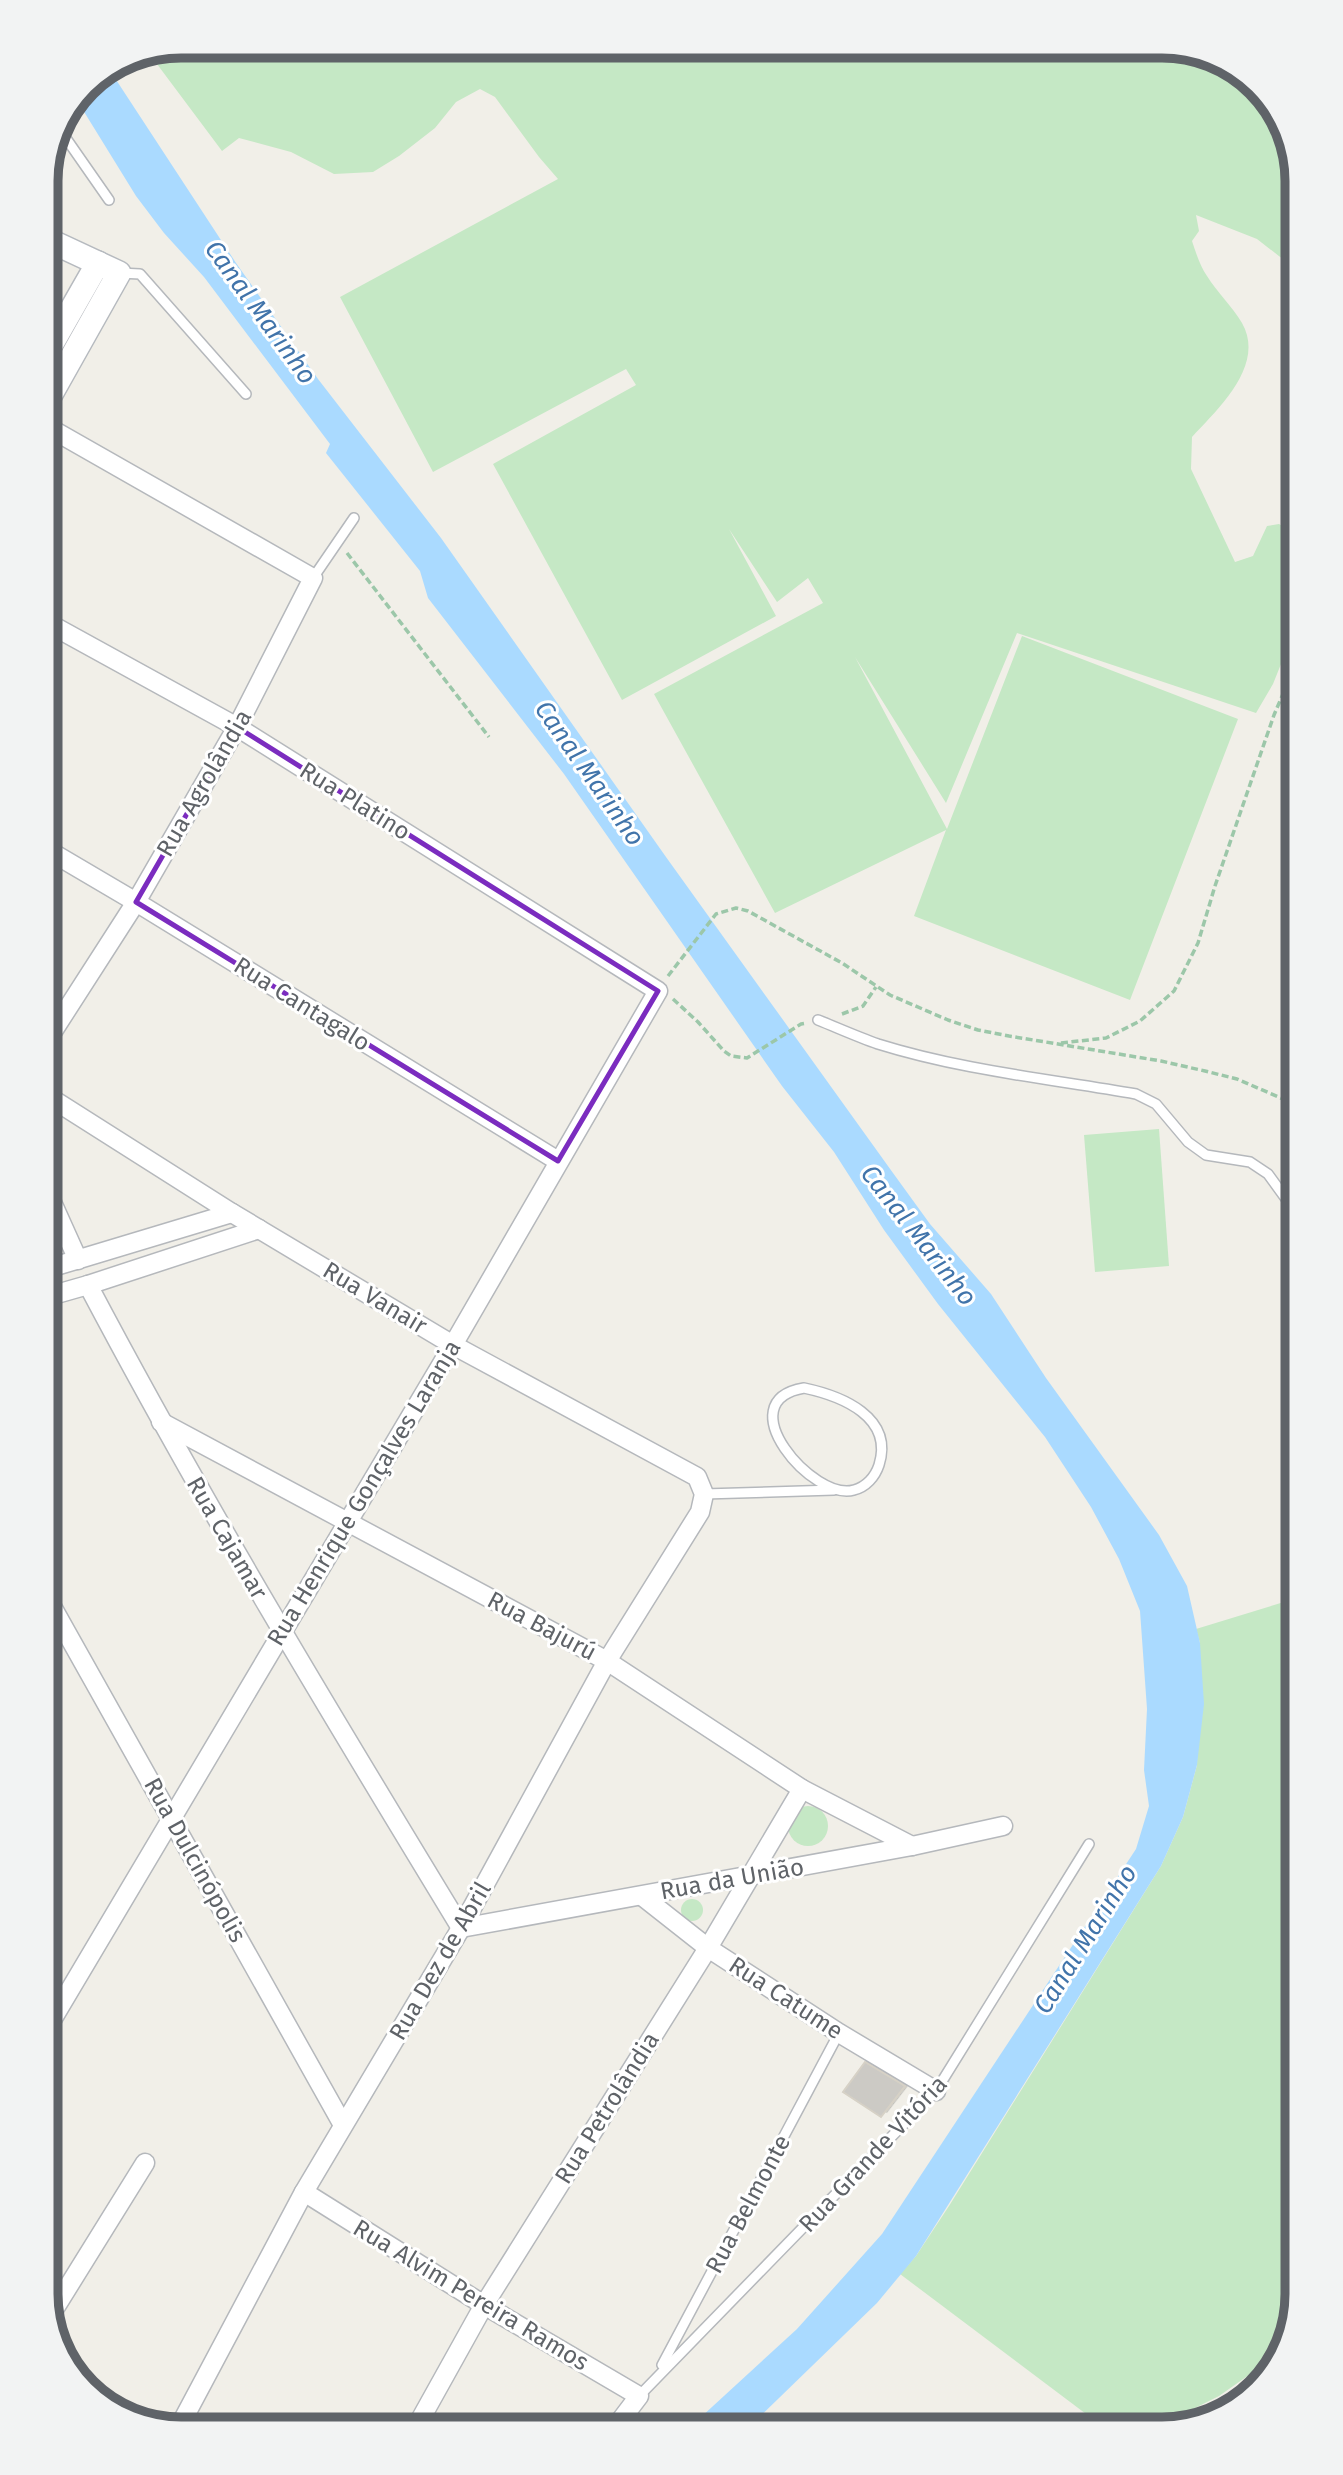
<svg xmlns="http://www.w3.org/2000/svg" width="1343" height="2475" font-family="'Fira Sans',sans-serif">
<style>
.green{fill:#c5e8c5}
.water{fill:#aadaff}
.building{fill:#cccac5;stroke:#d6d1c6;stroke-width:2;filter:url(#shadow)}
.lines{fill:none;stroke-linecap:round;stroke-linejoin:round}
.lane-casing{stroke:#b5b8bc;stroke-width:12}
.street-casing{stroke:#b5b8bc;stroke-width:21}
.secondary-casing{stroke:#b6babf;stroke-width:26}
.path{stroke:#9cc7a9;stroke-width:3.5;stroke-dasharray:7 3.5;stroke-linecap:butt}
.lane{stroke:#fff;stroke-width:9}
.street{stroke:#fff;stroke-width:18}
.secondary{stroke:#fff;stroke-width:23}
.marked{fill:none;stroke:#7b2cbf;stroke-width:5;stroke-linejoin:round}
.labels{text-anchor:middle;stroke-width:6;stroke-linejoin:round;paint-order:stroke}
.street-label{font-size:24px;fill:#5f6368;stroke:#fff}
.water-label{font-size:26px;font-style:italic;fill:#4174aa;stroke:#fff}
.rim{fill:none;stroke:#5f6368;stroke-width:9}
</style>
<defs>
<filter id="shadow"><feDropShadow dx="5.5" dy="-5.5" stdDeviation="0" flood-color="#0004"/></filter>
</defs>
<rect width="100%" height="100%" fill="#f1efe8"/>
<g class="green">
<path d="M181,46h991l72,27 43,55 10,53v89l-40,-31 -61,-24 3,16 -7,10c4,12 8,25 15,35 10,16 25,30 35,47 24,42 -24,86 -50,114l-1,32 44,93 18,-6 14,-30 12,-2 18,11v89l-24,60 -17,29 -239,-80 -71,170 -91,-146 92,172 75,-193 216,83 -108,281 -216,-84 32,-86 -171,83 -121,-219 169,-91 -15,-25 -31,24 -48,-73 47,87 -154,84 -129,-236 143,-79 -10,-16 -193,103 -93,-175 218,-118 -19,-22 -44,-60 -15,-8 -24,13 -21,26 -36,28 -26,16 -39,2 -43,-22 -52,-14 -17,13 -74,-99z"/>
<path d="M1159,1129l10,137 -74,6 -11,-137z"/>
<path d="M1297,1598v697l-17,58 -61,43 -66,33h-47l-206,-155 16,-18 33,-50 212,-340 22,-49 14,-52 3,-122 -4,-14z"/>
<circle cx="808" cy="1826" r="20"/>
<circle cx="692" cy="1910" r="11"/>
</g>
<path class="water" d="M109,69l127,194 82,116 123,159 225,319 227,316 37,51 61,70 55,84 113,157 28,51 13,57 4,61 -7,61 -14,52 -22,49 -245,390 -39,47 -130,126h-59l109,-100 85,-95 254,-385 13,-43 -5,-36 3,-61 -7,-98 -21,-52 -28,-52 -46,-70 -107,-133 -54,-74 -50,-78 -52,-66 -218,-312 -136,-176 -8,-27 -94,-118 4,-9 -126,-167 -40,-44 -28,-37 -58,-94 7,-17z"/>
<path class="building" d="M865,2062l40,24 -24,31 -38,-25z"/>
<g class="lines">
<defs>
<g id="lane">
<path d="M63,134l46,66"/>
<path d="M120,273l20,1 106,120"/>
<path d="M313,578l41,-60"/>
<path d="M818,1020c20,8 40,17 60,24 83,26 172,35 258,50l20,10 32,38 18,13 44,7 18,12 29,40"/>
<path d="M804,1388c38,8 90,29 75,77 -4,12 -13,22 -25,25 -40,12 -128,-89 -50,-102z"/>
<path d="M704,1494l130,-4"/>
<path d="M662,2365l177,-332"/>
<path d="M639,2396l297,-305 153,-247"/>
</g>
<g id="street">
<path d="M46,849l90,53 422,259"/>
<path d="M46,1042l90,-140 101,-175 76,-149 -267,-152"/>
<path d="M46,1095l186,118 221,132 244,132 7,17 -4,18 -93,149 -146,267 -157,264 -126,237"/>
<path d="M46,1189l32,71"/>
<path d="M46,1269l186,-56"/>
<path d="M88,1285c116,220 244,431 373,643l451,-82 91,-20"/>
<path d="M46,1297l42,-12 171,-56"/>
<path d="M161,1422l446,239 195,128 110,57"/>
<path d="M46,1596l297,529"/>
<path d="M642,1896l66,52 131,85 97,58"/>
<path d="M46,2030l407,-685 205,-354 -421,-264 -191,-105"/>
<path d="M304,2192l180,113 155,91 -25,33"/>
<path d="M50,2316l95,-153"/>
<path d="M415,2429l69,-124 224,-357 94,-159"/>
</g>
<g id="secondary">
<path d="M46,354l52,-91"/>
<path d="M46,403l73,-130 -73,-34"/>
</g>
</defs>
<use href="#lane" class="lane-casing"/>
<use href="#street" class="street-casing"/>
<use href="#secondary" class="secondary-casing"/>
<g class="path">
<path d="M347,553l142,184"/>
<path d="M668,976l48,-62 20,-6 12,3 94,52 48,32 58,25 30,10 31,6 152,25 44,10 32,8 60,26"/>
<path d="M673,999l25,23 26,29 7,5 16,2 54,-34 6,-1"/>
<path d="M842,1014l21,-8 13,-19"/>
<path d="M1061,1043l45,-5 34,-17 34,-30 24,-48 17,-57 59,-171 23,-54"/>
</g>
<use href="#lane" class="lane"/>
<use href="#street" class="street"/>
<use href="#secondary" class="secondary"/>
</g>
<path class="marked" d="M237,727l421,264 -100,170 -422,-259z"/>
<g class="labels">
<g class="street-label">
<text transform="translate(204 783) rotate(-60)" y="8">Rua Agrolândia</text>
<text transform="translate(355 801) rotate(32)" y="8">Rua Platino</text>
<text transform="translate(302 1004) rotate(32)" y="8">Rua Cantagalo</text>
<text transform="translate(375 1298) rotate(31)" y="8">Rua Vanair</text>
<text transform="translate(364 1493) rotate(-59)" y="8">Rua Henrique Gonçalves Laranja</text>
<text transform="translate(227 1538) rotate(60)" y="8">Rua Cajamar</text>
<text transform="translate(542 1626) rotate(28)" y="8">Rua Bajurú</text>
<text transform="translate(195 1860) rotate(61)" y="8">Rua Dulcinópolis</text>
<text transform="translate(732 1879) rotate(-10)" y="8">Rua da União</text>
<text transform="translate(440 1961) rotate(-60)" y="8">Rua Dez de Abril</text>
<text transform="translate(786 1998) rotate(33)" y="8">Rua Catume</text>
<text transform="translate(607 2108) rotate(-58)" y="8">Rua Petrolândia</text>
<text transform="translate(873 2154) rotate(-47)" y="8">Rua Grande Vitória</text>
<text transform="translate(748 2204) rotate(-62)" y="8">Rua Belmonte</text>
<text transform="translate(471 2295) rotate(31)" y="8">Rua Alvim Pereira Ramos</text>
</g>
<g class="water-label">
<text transform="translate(261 312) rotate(54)" y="9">Canal Marinho</text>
<text transform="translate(590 773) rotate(55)" y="9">Canal Marinho</text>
<text transform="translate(919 1235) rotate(52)" y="9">Canal Marinho</text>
<text transform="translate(1085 1939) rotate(-58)" y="9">Canal Marinho</text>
</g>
</g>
<path d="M0 0H1343V2475H0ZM181 58H1162A123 123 0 0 1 1285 181V2294A123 123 0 0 1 1162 2417H181A123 123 0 0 1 58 2294V181A123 123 0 0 1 181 58Z" fill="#f2f3f3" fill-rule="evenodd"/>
<path class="rim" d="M181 58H1162A123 123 0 0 1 1285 181V2294A123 123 0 0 1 1162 2417H181A123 123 0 0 1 58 2294V181A123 123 0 0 1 181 58Z"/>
</svg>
